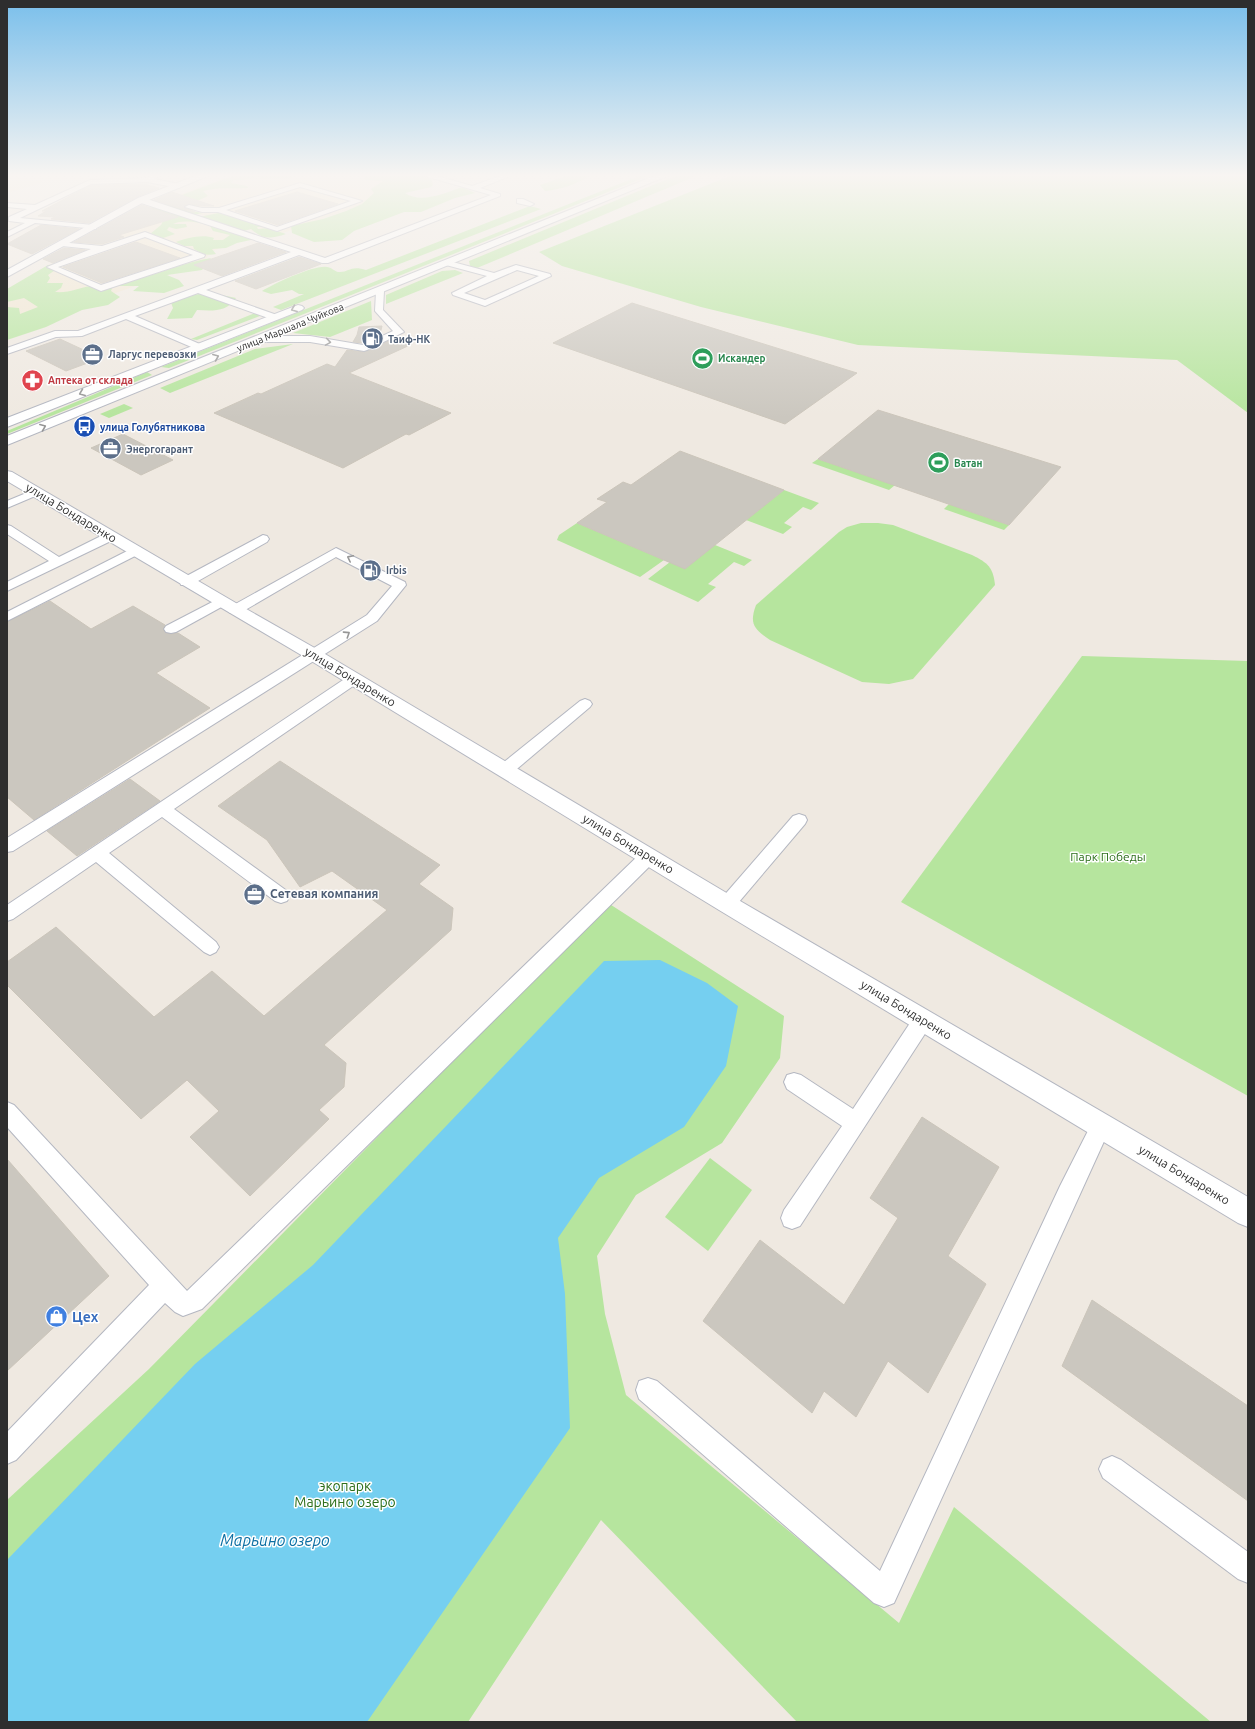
<svg xmlns="http://www.w3.org/2000/svg" width="1255" height="1729" font-family="Ubuntu,sans-serif">
<style>
.education{fill:#f0e6d1}
.green{fill:#b6e59e}
.water{fill:#75cff0}
.building{fill:#cbc7bf;stroke:#cbc5ba}
.lines{fill:none;stroke-linecap:round;stroke-linejoin:round}
.service-casing{stroke:#b4b7c1;stroke-width:2}
.tertiary-casing{stroke:#b4b7c1;stroke-width:2}
.secondary-casing{stroke:#b4b7c1;stroke-width:2}
.service{fill:#fff;fill-rule:evenodd}
.tertiary{fill:#fff;fill-rule:evenodd}
.secondary{fill:#fff;fill-rule:evenodd}
.oneway{stroke:#969696}
.labels{text-anchor:middle;stroke-width:3;stroke-linejoin:round;paint-order:stroke}
.far-street-label{font-size:10px;fill:#2e2e2e;stroke:#fff}
.far-service-label{font-size:10px;font-weight:bold;fill:#4e5e75;stroke:#fff;text-anchor:start}
.far-leisure-label{font-size:10px;font-weight:bold;fill:#27864d;stroke:#fff;text-anchor:start}
.far-health-label{font-size:10px;font-weight:bold;fill:#be3a42;stroke:#fff;text-anchor:start}
.far-transit-label{font-size:10px;font-weight:bold;fill:#164399;stroke:#fff;text-anchor:start}
.street-label{font-size:12px;fill:#2e2e2e;stroke:#fff}
.park-label{font-size:12px;fill:#2c6e1b;stroke:#fff}
.service-label{font-size:12px;font-weight:bold;fill:#4e5e75;stroke:#fff;text-anchor:start}
.near-shop-label{font-size:14px;font-weight:bold;fill:#366cbe;stroke:#fff;text-anchor:start}
.near-park-label{font-size:14px;fill:#2c6e1b;stroke:#fff}
.near-water-label{font-size:16px;font-style:italic;fill:#0d6fa3;stroke:#fff}
</style>
<rect width="100%" height="100%" fill="#efe9e1"/>
<g class="education">
<path d="M7,176h9l28,6 -37,11z"/>
<path d="M229,176h185l17,4 -159,57 -112,-35z"/>
<path d="M185,216l67,21 -42,15 -6,10 -197,69v-42l108,-62z"/>
</g>
<g class="green">
<path d="M232,176h60l1,2 -33,1 1,-2c-10,0 -17,4 -27,3l-3,3 16,3 1,2c-16,1 -31,-1 -45,3l5,5 -11,5 -18,-5z"/>
<path d="M363,176h68l2,9 -2,2 -26,6c16,11 40,0 57,-6l13,6 -20,5 -34,14h-17l-50,19 -12,9 -28,2 -22,-9 -1,-7 32,-7 23,-8 16,-7 12,-11 -3,-4 12,-8 -17,-1z"/>
<path d="M566,176h24c-17,9 -27,13 -45,15l-5,-6z"/>
<path d="M639,176h9l-479,192 -8,-1z"/>
<path d="M675,176h21l-219,92 -7,-2 -1,-5z"/>
<path d="M730,176h518v237l-71,-53 -319,-15 -157,-38 -139,-41 -23,-14z"/>
<path d="M158,204h35l7,3 -8,4 10,2 -8,2 5,2 24,-5 35,12 4,3h-5l1,2 10,-1 18,6c-15,5 -23,6 -35,-5l-7,2 11,8 -18,4 -11,5 -14,1 4,5c-9,2 -14,0 -22,-5l-1,-3h-9l-8,-4c12,-4 26,-8 38,-4l-1,2h10l7,-5 -17,-4 -3,-5c-10,-4 -28,-7 -37,-2h13l1,3 -11,2 -7,-2 -2,3 8,4 -12,4 -13,-4 11,-9 3,-6 -17,-9z"/>
<path d="M530,206l11,3 -260,101 -8,-3 31,-13h-5l-7,-4 -21,4 -9,-3c12,-7 51,-26 65,-24 4,0 7,4 11,5 11,1 12,-7 28,-2z"/>
<path d="M211,258l-9,12 -35,5 12,5 5,6 -20,7 -31,-2 6,-5h-26l-2,5 9,6 -12,8 -26,5 -36,17 -39,13v-33l12,1 1,6 18,-7 -14,-9 -17,4v-13l41,-24 13,1 -13,9 2,3 -3,5h16l-2,5 -6,4c16,1 22,-4 36,-6 15,-2 29,-2 43,-6 27,-7 49,-17 77,-22z"/>
<path d="M455,270l8,3 -77,31v-9l56,-24z"/>
<path d="M207,292l29,6c-9,14 -23,13 -39,12l-5,8 -25,1 6,-11 -3,-8c12,-5 25,-4 37,-8z"/>
<path d="M371,301l1,19 -42,17 -37,-4z"/>
<path d="M255,313l5,3 -63,24 -6,-1z"/>
<path d="M293,344l-123,49 -10,-5 95,-39z"/>
<path d="M147,372l5,3 -145,59v-3z"/>
<path d="M124,404l9,4 -24,10 -9,-4z"/>
<path d="M818,459l77,26 -6,5 -77,-27z"/>
<path d="M784,490l35,13 -8,7 -8,-3 -19,16 8,4 -9,7 -37,-14z"/>
<path d="M949,504l60,21 -5,5 -60,-21z"/>
<path d="M577,523l87,37 -24,17 -83,-37 2,-5z"/>
<path d="M861,523h17l15,2 79,30c16,8 21,12 23,30l-82,94 -24,5 -27,-2 -92,-42c-16,-11 -21,-16 -14,-35l83,-73 8,-5z"/>
<path d="M715,545l37,15 -8,6 -10,-4 -26,22 8,3 -18,15 -50,-23 22,-17z"/>
<path d="M1082,656l166,5v435l-347,-194z"/>
<path d="M608,903l176,113 -4,42 -58,85 -86,52 -39,61 8,58 21,81 273,228 55,-116 257,215h-414l-196,-202 -133,202h-461v-222l142,-131z"/>
<path d="M710,1158l42,32 -44,61 -43,-34z"/>
</g>
<path class="water" d="M660,960l47,23 31,23 -12,60 -42,61 -85,51 -41,60 7,56 5,134 -203,294h-360v-162l188,-196 118,-99 291,-304z"/>
<g class="building">
<path d="M144,184l15,4 -22,9 -48,26 -38,-4 4,-2 -17,-1 8,-5h-4l49,-26z"/>
<path d="M172,192l42,14h-12l-13,-2 -5,3 1,1 10,4h-3l-38,-12z"/>
<path d="M297,192l41,12 -60,21 -43,-14z"/>
<path d="M142,205l36,12 -59,18 5,2 -22,7 -28,-2z"/>
<path d="M41,225l38,4 -47,25 -25,-10z"/>
<path d="M136,242l44,16 -78,25 -39,-16z"/>
<path d="M258,243l28,9 -64,24 -28,-11z"/>
<path d="M64,248l21,2 -32,13 -10,-4z"/>
<path d="M299,257l22,7 -65,25 -21,-8z"/>
<path d="M632,303l225,70 -72,51 -232,-81z"/>
<path d="M382,326l-2,8 2,1 -19,8 -10,-1 4,-7 2,-8z"/>
<path d="M60,339l41,19 -35,13 -40,-20z"/>
<path d="M393,339l17,6 -61,28 102,40 -42,22 -3,-1 -63,34 -129,-55 44,-20 3,1 66,-30 8,3 12,-17 17,2z"/>
<path d="M878,410l183,57 -52,58 -191,-66z"/>
<path d="M123,434l50,26 -32,15 -50,-27z"/>
<path d="M680,451l104,39 -99,79 -108,-46 30,-21 -10,-3 26,-17 8,3z"/>
<path d="M50,601l41,28 42,-23 32,19 -2,5 3,3 5,1 7,-1 22,14 -44,26 54,35 -176,112 -27,-23v-175z"/>
<path d="M280,761l160,104 -21,19 34,24 -2,22 -127,115 22,18 -2,24 -25,23 10,9 -79,77 -60,-59 29,-26 -32,-31 -46,39 -134,-134v-23l49,-35 98,90 58,-46 52,45 123,-106 -55,-39 -32,16 -33,-47 -49,-34z"/>
<path d="M130,779l30,22 -83,55 -30,-25z"/>
<path d="M922,1117l77,50 -51,89 38,28 -58,109 -40,-32 -32,56 -32,-26 -12,22 -109,-92 57,-81 84,65 54,-87 -28,-20z"/>
<path d="M7,1159l102,117 -102,95z"/>
<path d="M1092,1300l156,106v95l-186,-135z"/>
</g>
<g class="lines">
<defs>
<g id="service">
<path d="M150,176h9l-5,3 25,5 3,2 -3,2 -32,-6 -56,2 -71,34 73,7h3v4l-61,-6 -28,14v-5l18,-9 -16,-2v-4l18,-8 -20,-2v-4l28,2 55,-25 56,-2z"/>
<path d="M425,176h12l35,10 28,-10h10l-30,12 20,6v2l-172,67h-6l-23,-8 -93,35 71,25 1,2 -1,2h-6l-73,-26 -63,23 67,29 2,2 -2,2h-6l-70,-30 -44,17 -26,1 -49,17v-6l48,-17h23l213,-79 -153,-50v-4h6l181,60 166,-63z"/>
<path d="M300,183l62,18 -85,30 -59,-19h-16l-17,-5 4,-2 13,3h17zM300,187l51,14 -74,26 -51,-17z"/>
<path d="M517,199h6l11,5 -4,2 -13,-3z"/>
<path d="M145,232l60,23 -1,2 -103,34 -54,-24 44,-18 -29,-3 -4,-2 1,-2 43,4zM145,237l48,18 -92,30 -43,-18z"/>
<path d="M446,261h3l45,12 22,-8 34,9 1,2 -66,30 -32,-11 -1,-2 35,-17 -41,-11zM517,270l22,6 -54,24 -21,-7z"/>
<path d="M380,288l4,3 -1,19 21,22 -37,18 -3,1 -54,-9h-49l-5,-3 5,-3h49l53,9 30,-14 -18,-20 1,-20z"/>
<path d="M36,489l4,1 2,2 -2,2 -33,14v-7z"/>
<path d="M7,525l4,1 48,31 48,-24h8l2,3 -2,3 -108,52v-9l42,-21 -42,-27z"/>
<path d="M263,535l4,1 2,3 -2,3 -76,43h-10l-1,-3 1,-3z"/>
<path d="M135,547l4,1 2,3 -2,3 -132,67v-9z"/>
<path d="M336,548l69,34 1,3 -29,36 -364,230 -6,1v-14l360,-223 25,-29 -56,-29 -96,56h-10l-2,-3 2,-3z"/>
<path d="M220,598l5,1 2,3 -2,3 -49,27 -5,1 -5,-1 -2,-3 2,-3z"/>
<path d="M354,674l5,2 2,3 -2,3 -185,127 113,82 3,5 -3,5 -6,2 -6,-2 -113,-84 -53,36 107,89 3,5 -3,5 -6,3 -6,-3 -108,-90 -83,57 -6,2v-16l342,-229z"/>
<path d="M585,699l5,2 2,3 -2,3 -79,67 -6,2 -6,-2 -2,-4 2,-4 81,-65z"/>
<path d="M799,814l6,2 2,4 -2,4 -72,85 -6,2 -6,-2 -3,-5 3,-5 72,-83z"/>
<path d="M649,849l6,2 2,5 -2,5 -453,448 -19,7 -8,-4 -10,-9 -149,157 -9,4v-32l142,-147 -142,-158v-25l7,3 173,186 456,-440z"/>
<path d="M923,1011l7,3 3,6 -3,6 -130,200 -8,3 -8,-3 -3,-8 3,-8 58,-84 -55,-37 -3,-7 3,-7 7,-2 7,2 52,34 63,-95z"/>
<path d="M1101,1116l7,3 3,7 -217,477 -10,4 -10,-4 -235,-204 -3,-9 3,-9 9,-3 9,3 223,190 180,-385 34,-67z"/>
<path d="M1112,1456l9,4 127,92v31l-10,-4 -135,-101 -4,-9 4,-9z"/>
</g>
<g id="tertiary">
<path d="M195,176h13l-64,26 -137,75v-7l131,-72z"/>
<path d="M7,471l5,1 229,134 79,45 415,247 513,299v30l-10,-4 -519,-313 -411,-251 -301,-178z"/>
</g>
<g id="secondary">
<path d="M654,176h13l-660,269v-9z"/>
<path d="M298,305l4,1 2,2 -2,2 -295,117v-9z"/>
</g>
</defs>
<use href="#service" class="service-casing"/>
<use href="#tertiary" class="tertiary-casing"/>
<use href="#secondary" class="secondary-casing"/>
<use href="#service" class="service"/>
<use href="#tertiary" class="tertiary"/>
<use href="#secondary" class="secondary"/>
</g>
<defs><path id="oneway-chevron" d="M-2-3.5L2.5 0L-2 3.5" fill="none" stroke-width="1.6" stroke-linecap="round" stroke-linejoin="round"/></defs>
<g class="oneway">
<use href="#oneway-chevron" transform="translate(294 309) rotate(158)"/>
<use href="#oneway-chevron" transform="translate(328 342) rotate(9)"/>
<use href="#oneway-chevron" transform="translate(216 357) rotate(-22)"/>
<use href="#oneway-chevron" transform="translate(82 393) rotate(158)"/>
<use href="#oneway-chevron" transform="translate(43 427) rotate(-22)"/>
<use href="#oneway-chevron" transform="translate(350 558) rotate(-153)"/>
<use href="#oneway-chevron" transform="translate(347 634) rotate(-33)"/>
</g>
<linearGradient id="sky" x2="0" y2="1"><stop stop-color="#7abfeb"/><stop offset="0.42" stop-color="#f8f5f2"/><stop offset="1" stop-color="#f8f5f2" stop-opacity="0"/></linearGradient>
<rect width="1255" height="418" fill="url(#sky)"/>
<defs>
<symbol id="fuel-disc" viewBox="-11 -11 22 22"><circle r="9.5" fill="#5c6f8a" stroke="#fff"/><path d="M-5.5-6h7V0h2V4h1.3V-2.5L3-4.5l.8-.8L6-3V5H2.5V1h-1V6h-7ZM-4.2-4.7v3.2H.2V-4.7Z" fill="#fff"/></symbol>
<symbol id="office-disc" viewBox="-11 -11 22 22"><circle r="9.5" fill="#5c6f8a" stroke="#fff"/><path d="M-6-3h4V-5.5h4V-3h4V5H-6ZM-1-4.5V-3h2v-1.5ZM-6 0V1H6V0Z" fill="#fff"/></symbol>
<symbol id="stadium-disc" viewBox="-11 -11 22 22"><circle r="9.5" fill="#2e9e5b" stroke="#fff"/><path d="M0-5a6.5 5 0 1 0 0 10a6.5 5 0 1 0 0-10ZM-3.5-1.8h7v3.6h-7Z" fill="#fff"/></symbol>
<symbol id="pharmacy-disc" viewBox="-11 -11 22 22"><circle r="9.5" fill="#e0444e" stroke="#fff"/><path d="M-2-6h4v4h4v4h-4v4h-4v-4h-4v-4h4Z" fill="#fff"/></symbol>
<symbol id="bus-disc" viewBox="-11 -11 22 22"><circle r="9.5" fill="#1a4fb4" stroke="#fff"/><path d="M-5-6H5V4H4V6H2V4H-2V6H-4V4H-5ZM-3.5-4V0h7V-4ZM-3.5 1.2v1.5H-2V1.2ZM2 1.2v1.5H3.5V1.2Z" fill="#fff"/></symbol>
<symbol id="shop-disc" viewBox="-11 -11 22 22"><circle r="9.5" fill="#3f7fe0" stroke="#fff"/><path d="M-5-2.5h2.3a2.7 3.5 0 0 1 5.4 0H5L5.5 6h-11ZM-1.5-2.5h3a1.5 2.3 0 0 0-3 0Z" fill="#fff"/></symbol>
</defs>
<g fill-rule="evenodd">
<use href="#fuel-disc" x="360" y="326" width="25" height="25"/>
<use href="#office-disc" x="80" y="342" width="25" height="25"/>
<use href="#stadium-disc" x="690" y="346" width="25" height="25"/>
<use href="#pharmacy-disc" x="20" y="368" width="25" height="25"/>
<use href="#bus-disc" x="72" y="414" width="25" height="25"/>
<use href="#office-disc" x="98" y="436" width="25" height="25"/>
<use href="#stadium-disc" x="926" y="450" width="25" height="25"/>
<use href="#fuel-disc" x="358" y="558" width="25" height="25"/>
<use href="#office-disc" x="242" y="882" width="25" height="25"/>
<use href="#shop-disc" x="44" y="1304" width="25" height="25"/>
</g>
<g class="labels">
<g class="far-street-label">
<text transform="translate(290 327) rotate(-22)" y="4">улица Маршала Чуйкова</text>
</g>
<g class="far-service-label">
<text x="388" y="343">Таиф-НК</text>
<text x="108" y="358">Ларгус перевозки</text>
<text x="126" y="453">Энергогарант</text>
<text x="386" y="574">Irbis</text>
</g>
<g class="far-leisure-label">
<text x="718" y="362">Искандер</text>
<text x="954" y="467">Ватан</text>
</g>
<g class="far-health-label">
<text x="48" y="384">Аптека от склада</text>
</g>
<g class="far-transit-label">
<text x="100" y="431">улица Голубятникова</text>
</g>
<g class="street-label">
<text transform="translate(71 513) rotate(31)" y="4">улица Бондаренко</text>
<text transform="translate(350 677) rotate(31)" y="4">улица Бондаренко</text>
<text transform="translate(628 844) rotate(31)" y="4">улица Бондаренко</text>
<text transform="translate(906 1010) rotate(31)" y="4">улица Бондаренко</text>
<text transform="translate(1184 1175) rotate(31)" y="4">улица Бондаренко</text>
</g>
<g class="park-label">
<text x="1108" y="861">Парк Победы</text>
</g>
<g class="service-label">
<text x="270" y="898">Сетевая компания</text>
</g>
<g class="near-shop-label">
<text x="72" y="1322">Цех</text>
</g>
<g class="near-park-label">
<text x="345" y="1491">экопарк<tspan x="345" dy="16">Марьино озеро</tspan></text>
</g>
<g class="near-water-label">
<text x="275" y="1546">Марьино озеро</text>
</g>
</g>
<rect width="1255" height="1729" fill="none" stroke="#2e2e2e" stroke-width="16"/>
</svg>
